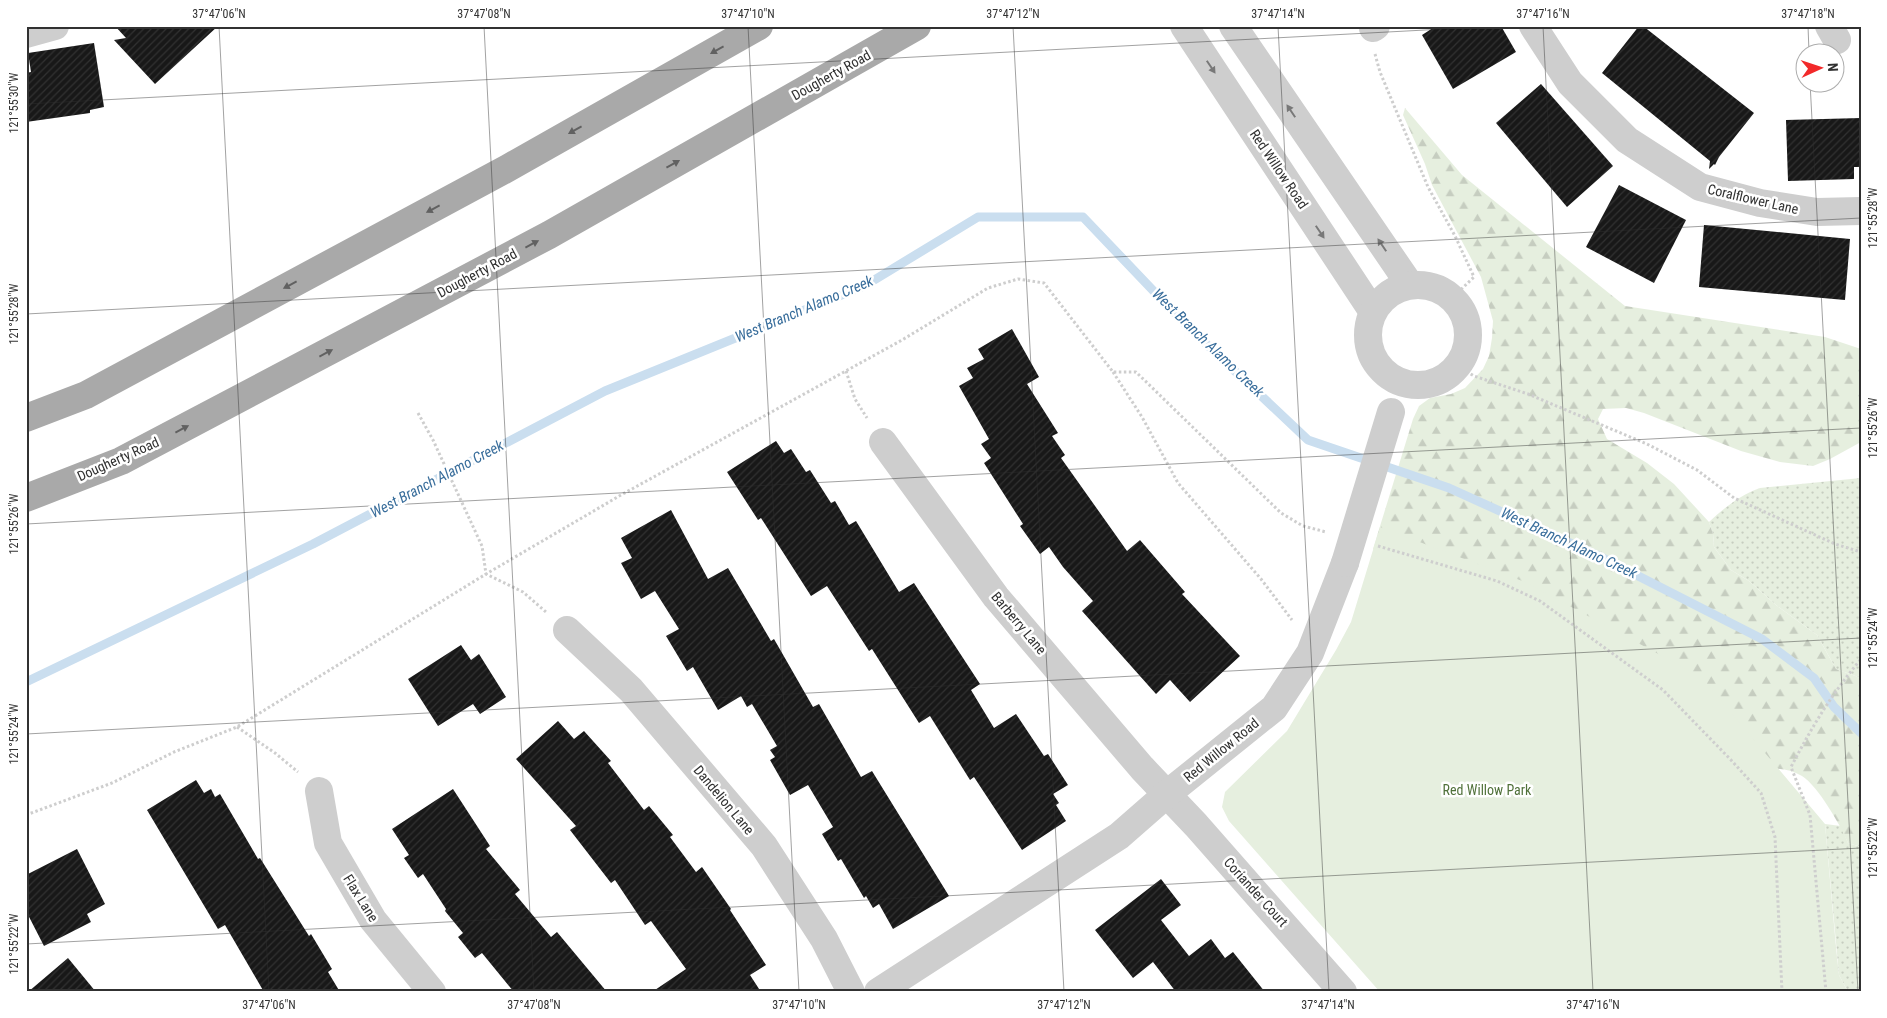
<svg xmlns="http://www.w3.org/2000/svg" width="1887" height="1018" font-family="'Roboto Condensed',sans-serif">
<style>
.grass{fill:url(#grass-dots)}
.forest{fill:url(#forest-firs)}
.green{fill:#e6efdf}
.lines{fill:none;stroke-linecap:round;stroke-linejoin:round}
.stream{stroke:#cadeef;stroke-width:9}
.building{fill:url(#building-hatch)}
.path{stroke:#cecece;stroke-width:3;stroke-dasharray:2.5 2.5;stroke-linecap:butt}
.minor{stroke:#cecece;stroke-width:28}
.major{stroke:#a9a9a9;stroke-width:28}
.minor-bridge{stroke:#cecece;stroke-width:28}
.oneway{fill:#616161}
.oneway2{fill:#787878}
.ticks{fill:none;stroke:#313131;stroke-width:1;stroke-opacity:0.45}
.labels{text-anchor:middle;stroke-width:5;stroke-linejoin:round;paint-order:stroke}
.street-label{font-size:14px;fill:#313131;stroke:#fff}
.park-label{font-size:14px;fill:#50713a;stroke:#fff}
.water-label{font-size:15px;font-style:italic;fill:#386d9b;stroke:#fff}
.neatline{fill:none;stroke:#313131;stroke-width:2}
.ticks-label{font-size:12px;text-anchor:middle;fill:#313131}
</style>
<defs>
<pattern id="grass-dots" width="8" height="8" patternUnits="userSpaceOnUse" patternTransform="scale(1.25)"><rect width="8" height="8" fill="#e6efdf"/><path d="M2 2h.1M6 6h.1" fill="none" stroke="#c6cdc0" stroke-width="1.8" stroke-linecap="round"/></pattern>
<pattern id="forest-firs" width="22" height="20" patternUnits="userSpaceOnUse" patternTransform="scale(1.25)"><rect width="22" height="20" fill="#e6efdf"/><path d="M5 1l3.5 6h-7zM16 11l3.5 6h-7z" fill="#c6cdc0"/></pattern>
<pattern id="building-hatch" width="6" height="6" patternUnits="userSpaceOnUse" patternTransform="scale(1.25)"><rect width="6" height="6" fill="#181818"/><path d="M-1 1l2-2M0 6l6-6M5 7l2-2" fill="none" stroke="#313131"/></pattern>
</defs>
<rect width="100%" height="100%" fill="#fff"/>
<g class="grass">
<path d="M1861,478v200l-25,-9 -19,-34 -41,-30 -27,-24 -18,-11 -17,-23 -1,-13 -4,-12c15,-14 31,-27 51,-34z"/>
<path d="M1825,824l16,2 7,17 13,4v145h-13l-9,-17z"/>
</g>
<path class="forest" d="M1405,108l57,67 163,131 200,31 36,12v93l-31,17 -17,7 -33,-4 -39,-11 -97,-38 -18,-5 -23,1 -5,10 9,20 40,24 27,21 35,38 4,12 1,13 17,23 18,11 27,24 41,30 19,34 25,9v169l-13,-4c-7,-17 -30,-57 -46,-67 -11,-6 -21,-8 -33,-7l65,167 5,39 9,17h-64l-411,-443 40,-130 6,-13 11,-8 21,-4 14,-6 18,-19 6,-13 3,-18 1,-17 -12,-44 -49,-92 -7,-21 -22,-49z"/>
<path class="green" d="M1380,527l145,55 176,95 124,147 15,168h-460l-151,-171 -7,-14 3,-15 62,-61 49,-81 15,-28z"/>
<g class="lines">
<path class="stream" d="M26,682l287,-138 292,-153 261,-106 112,-68h105l102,107 123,116 141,48 150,68 163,83 52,39 20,29 27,26"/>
</g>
<g class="building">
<path d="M115,26h103l-63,58 -41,-44 12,-2z"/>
<path d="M1436,26h65l15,26 -63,37 -31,-54z"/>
<path d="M1639,26h4l111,87 -35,44 -4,8 -1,-1 -5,5 1,-8 -108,-88z"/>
<path d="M94,43l10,64 -14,3v3l-64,9v-49l5,-1 -3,-19z"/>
<path d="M1541,84l72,82 -46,41 -71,-84z"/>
<path d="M1861,118v49h-7v12l-66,2 -2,-61z"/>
<path d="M1619,185l67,35 -32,63 -68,-36z"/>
<path d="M1704,225l146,14 -5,61 -146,-13z"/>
<path d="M1012,329l27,48 -12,7 31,49 -6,3 13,19 -4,3 66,93 13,-11 45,52 -3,2 58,62 -50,46 -20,-22 -14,14 -74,-83 11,-10 -30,-34 -14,-20 -9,7 -20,-28 3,-2 -39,-61 7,-5 -10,-14 8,-5 -30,-53 14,-8 -6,-10 17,-9 -6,-10z"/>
<path d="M776,441l8,12 7,-4 15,23 4,-2 21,33 4,-2 14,24 7,-4 43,71 15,-9 66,101 -9,6 23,38 22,-14 28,42 4,-2 20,31 -15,9 6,9 -3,2 10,16 -44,29 -48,-73 -4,3 -40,-64 -11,7 -47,-74 -3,2 -42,-65 -16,10 -50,-78 -3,2 -31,-48z"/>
<path d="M671,510l37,69 20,-11 43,73 3,-2 39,68 6,-3 42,73 11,-6 77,125 -56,33 -14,-25 -6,4 -7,-12 -2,2 -23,-39 -3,2 -16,-27 11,-7 -25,-42 -18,10 -20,-35 5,-3 -5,-7 7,-4 -25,-42 -5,3 -6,-11 -23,14 -25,-43 -6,4 -21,-35 13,-7 -24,-38 -14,8 -20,-36 11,-5 -11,-20z"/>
<path d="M461,645l10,15 8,-6 27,43 -26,17 -7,-10 -35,22 -30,-47z"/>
<path d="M558,721l16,18 10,-8 27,30 -3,2 36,47 5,-4 24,29 -3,2 26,35 6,-5 29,42 -1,1 36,55 -16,10 11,17h-109l34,-23 -35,-48 -6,4 -30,-45 -4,3 -41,-53 6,-4 -60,-67z"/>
<path d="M196,780l8,13 7,-4 4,8 5,-3 38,65 2,-1 49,78 2,-2 21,35 -4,3 12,20h-76l-39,-67 -7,4 -71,-119z"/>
<path d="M453,789l37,57 -4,3 34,41 -5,4 36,43 6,-5 50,60h-93l-32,-39 -7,5 -17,-21 5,-4 -18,-22 1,-2 -23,-35 -5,4 -14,-20 5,-3 -17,-26z"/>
<path d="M77,849l28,55 -18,10 4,8 -47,24 -18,-35v-36z"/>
<path d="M1161,879l20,26 -20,15 28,36 22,-17 14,19 8,-6 32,40h-89l-23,-30 -20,16 -38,-48z"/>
<path d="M68,958l28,34h-68z"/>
</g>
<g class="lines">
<g class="path">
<path d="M1375,54l5,18 48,115 27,49 19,41 -22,21"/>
<path d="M1458,366l16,10 54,18 119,50 50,26 37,28 101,46 26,8"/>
<path d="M846,371l9,28 12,19"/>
<path d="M1113,372l29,45 36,66 83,96 31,41"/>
<path d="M418,413l15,27 49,106 4,28 37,18 23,20"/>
<path d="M1378,546l119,35 43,20 123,89 68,70 30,33 14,44 7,155"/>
<path d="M237,727l38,26 23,19"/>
<path d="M26,815l86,-32 62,-31 63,-25 249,-153 135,-79 281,-155 86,-52 30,-9 26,4 69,89h23l145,141 22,13 23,6"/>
<path d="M1826,992l-16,-177 -19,-48c22,-42 40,-72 70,-108"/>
</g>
<g class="minor">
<path d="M1184,26l189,286"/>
<path d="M1233,26l177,259"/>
<path d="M1533,26l37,57 57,57 73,47 60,16 57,9 44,-1"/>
<path d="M1829,26l8,14"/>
<path d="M1373,28l3,-2"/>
<path d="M26,34l29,-8"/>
<circle cx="1418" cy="335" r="50"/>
<path d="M883,442l113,155 146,171 54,57 147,167"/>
<path d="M567,630l64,60 133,156 60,93 27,53"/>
<path d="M319,791l9,52 45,77 59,72"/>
<path d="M878,992l241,-156 48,-42 107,-86 36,-55 35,-90"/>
</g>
<g class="major">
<path d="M26,418l60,-23 422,-227 251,-142"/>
<path d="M26,498l95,-37 428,-226 368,-209"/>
</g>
<path class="minor-bridge" d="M1345,563l46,-151"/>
</g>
<defs><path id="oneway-solid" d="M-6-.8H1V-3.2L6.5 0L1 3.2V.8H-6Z" transform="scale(1.25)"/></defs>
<g class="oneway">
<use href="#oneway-solid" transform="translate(717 50) rotate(151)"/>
<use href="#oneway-solid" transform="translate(575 130) rotate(151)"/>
<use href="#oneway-solid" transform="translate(673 164) rotate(-29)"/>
<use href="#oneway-solid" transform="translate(433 209) rotate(152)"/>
<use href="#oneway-solid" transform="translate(532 244) rotate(-28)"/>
<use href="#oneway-solid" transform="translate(290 285) rotate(152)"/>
<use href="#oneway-solid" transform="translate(326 353) rotate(-28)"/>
<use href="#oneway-solid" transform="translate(182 429) rotate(-28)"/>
</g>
<g class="oneway2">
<use href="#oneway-solid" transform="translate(1211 67) rotate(56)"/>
<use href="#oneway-solid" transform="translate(1291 111) rotate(-124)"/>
<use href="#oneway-solid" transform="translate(1320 232) rotate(56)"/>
<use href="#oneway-solid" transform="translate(1382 245) rotate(-124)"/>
</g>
<path class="ticks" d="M219,26l50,966M484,26l50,966M748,26l51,966M1013,26l51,966M1278,26l51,966M1543,26l50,966M1808,26l1,26M1810,82l48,910M26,104l1475,-78M26,314l1835,-96M26,524l1835,-96M26,734l1835,-96M26,944l1835,-96"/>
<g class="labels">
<g class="street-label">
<text transform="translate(831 75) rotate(-29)" y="5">Dougherty Road</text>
<text transform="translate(1279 169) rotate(56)" y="5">Red Willow Road</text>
<text transform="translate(1753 199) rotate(13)" y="5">Coralflower Lane</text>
<text transform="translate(477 273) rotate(-28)" y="5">Dougherty Road</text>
<text transform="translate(118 459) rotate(-24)" y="5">Dougherty Road</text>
<text transform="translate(1019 623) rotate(50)" y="5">Barberry Lane</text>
<text transform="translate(1221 750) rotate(-39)" y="5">Red Willow Road</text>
<text transform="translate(724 800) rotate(50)" y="5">Dandelion Lane</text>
<text transform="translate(1256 892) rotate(48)" y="5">Coriander Court</text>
<text transform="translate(361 898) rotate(58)" y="5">Flax Lane</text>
</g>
<g class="park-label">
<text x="1487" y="795">Red Willow Park</text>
</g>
<g class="water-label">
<text transform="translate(804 309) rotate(-23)" y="5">West Branch Alamo Creek</text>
<text transform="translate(1208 343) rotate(44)" y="5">West Branch Alamo Creek</text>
<text transform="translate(437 479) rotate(-28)" y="5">West Branch Alamo Creek</text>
<text transform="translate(1569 543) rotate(25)" y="5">West Branch Alamo Creek</text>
</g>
</g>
<rect width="1887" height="1018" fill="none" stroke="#ffffff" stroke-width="55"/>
<g transform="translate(1820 68) rotate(87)"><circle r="24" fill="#ffffff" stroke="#adadad"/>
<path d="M0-4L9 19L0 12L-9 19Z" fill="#f2292a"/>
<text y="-8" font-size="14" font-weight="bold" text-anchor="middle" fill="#313131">N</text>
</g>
<rect x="28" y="28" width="1832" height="962" class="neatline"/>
<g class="ticks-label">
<text x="219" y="18">37°47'06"N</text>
<text x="484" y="18">37°47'08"N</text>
<text x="748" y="18">37°47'10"N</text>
<text x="1013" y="18">37°47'12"N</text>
<text x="1278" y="18">37°47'14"N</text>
<text x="1543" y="18">37°47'16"N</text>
<text x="1808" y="18">37°47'18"N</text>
<text transform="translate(14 103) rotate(-90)" y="4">121°55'30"W</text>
<text transform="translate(1873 218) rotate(-90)" y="4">121°55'28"W</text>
<text transform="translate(14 314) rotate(-90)" y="4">121°55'28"W</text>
<text transform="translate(1873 428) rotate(-90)" y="4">121°55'26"W</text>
<text transform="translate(14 524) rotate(-90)" y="4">121°55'26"W</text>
<text transform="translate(1873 638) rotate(-90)" y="4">121°55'24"W</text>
<text transform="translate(14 734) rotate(-90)" y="4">121°55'24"W</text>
<text transform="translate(1873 848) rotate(-90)" y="4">121°55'22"W</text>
<text transform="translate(14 944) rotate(-90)" y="4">121°55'22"W</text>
<text x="269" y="1009">37°47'06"N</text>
<text x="534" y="1009">37°47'08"N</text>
<text x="799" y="1009">37°47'10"N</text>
<text x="1064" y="1009">37°47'12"N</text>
<text x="1328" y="1009">37°47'14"N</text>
<text x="1593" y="1009">37°47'16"N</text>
</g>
</svg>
